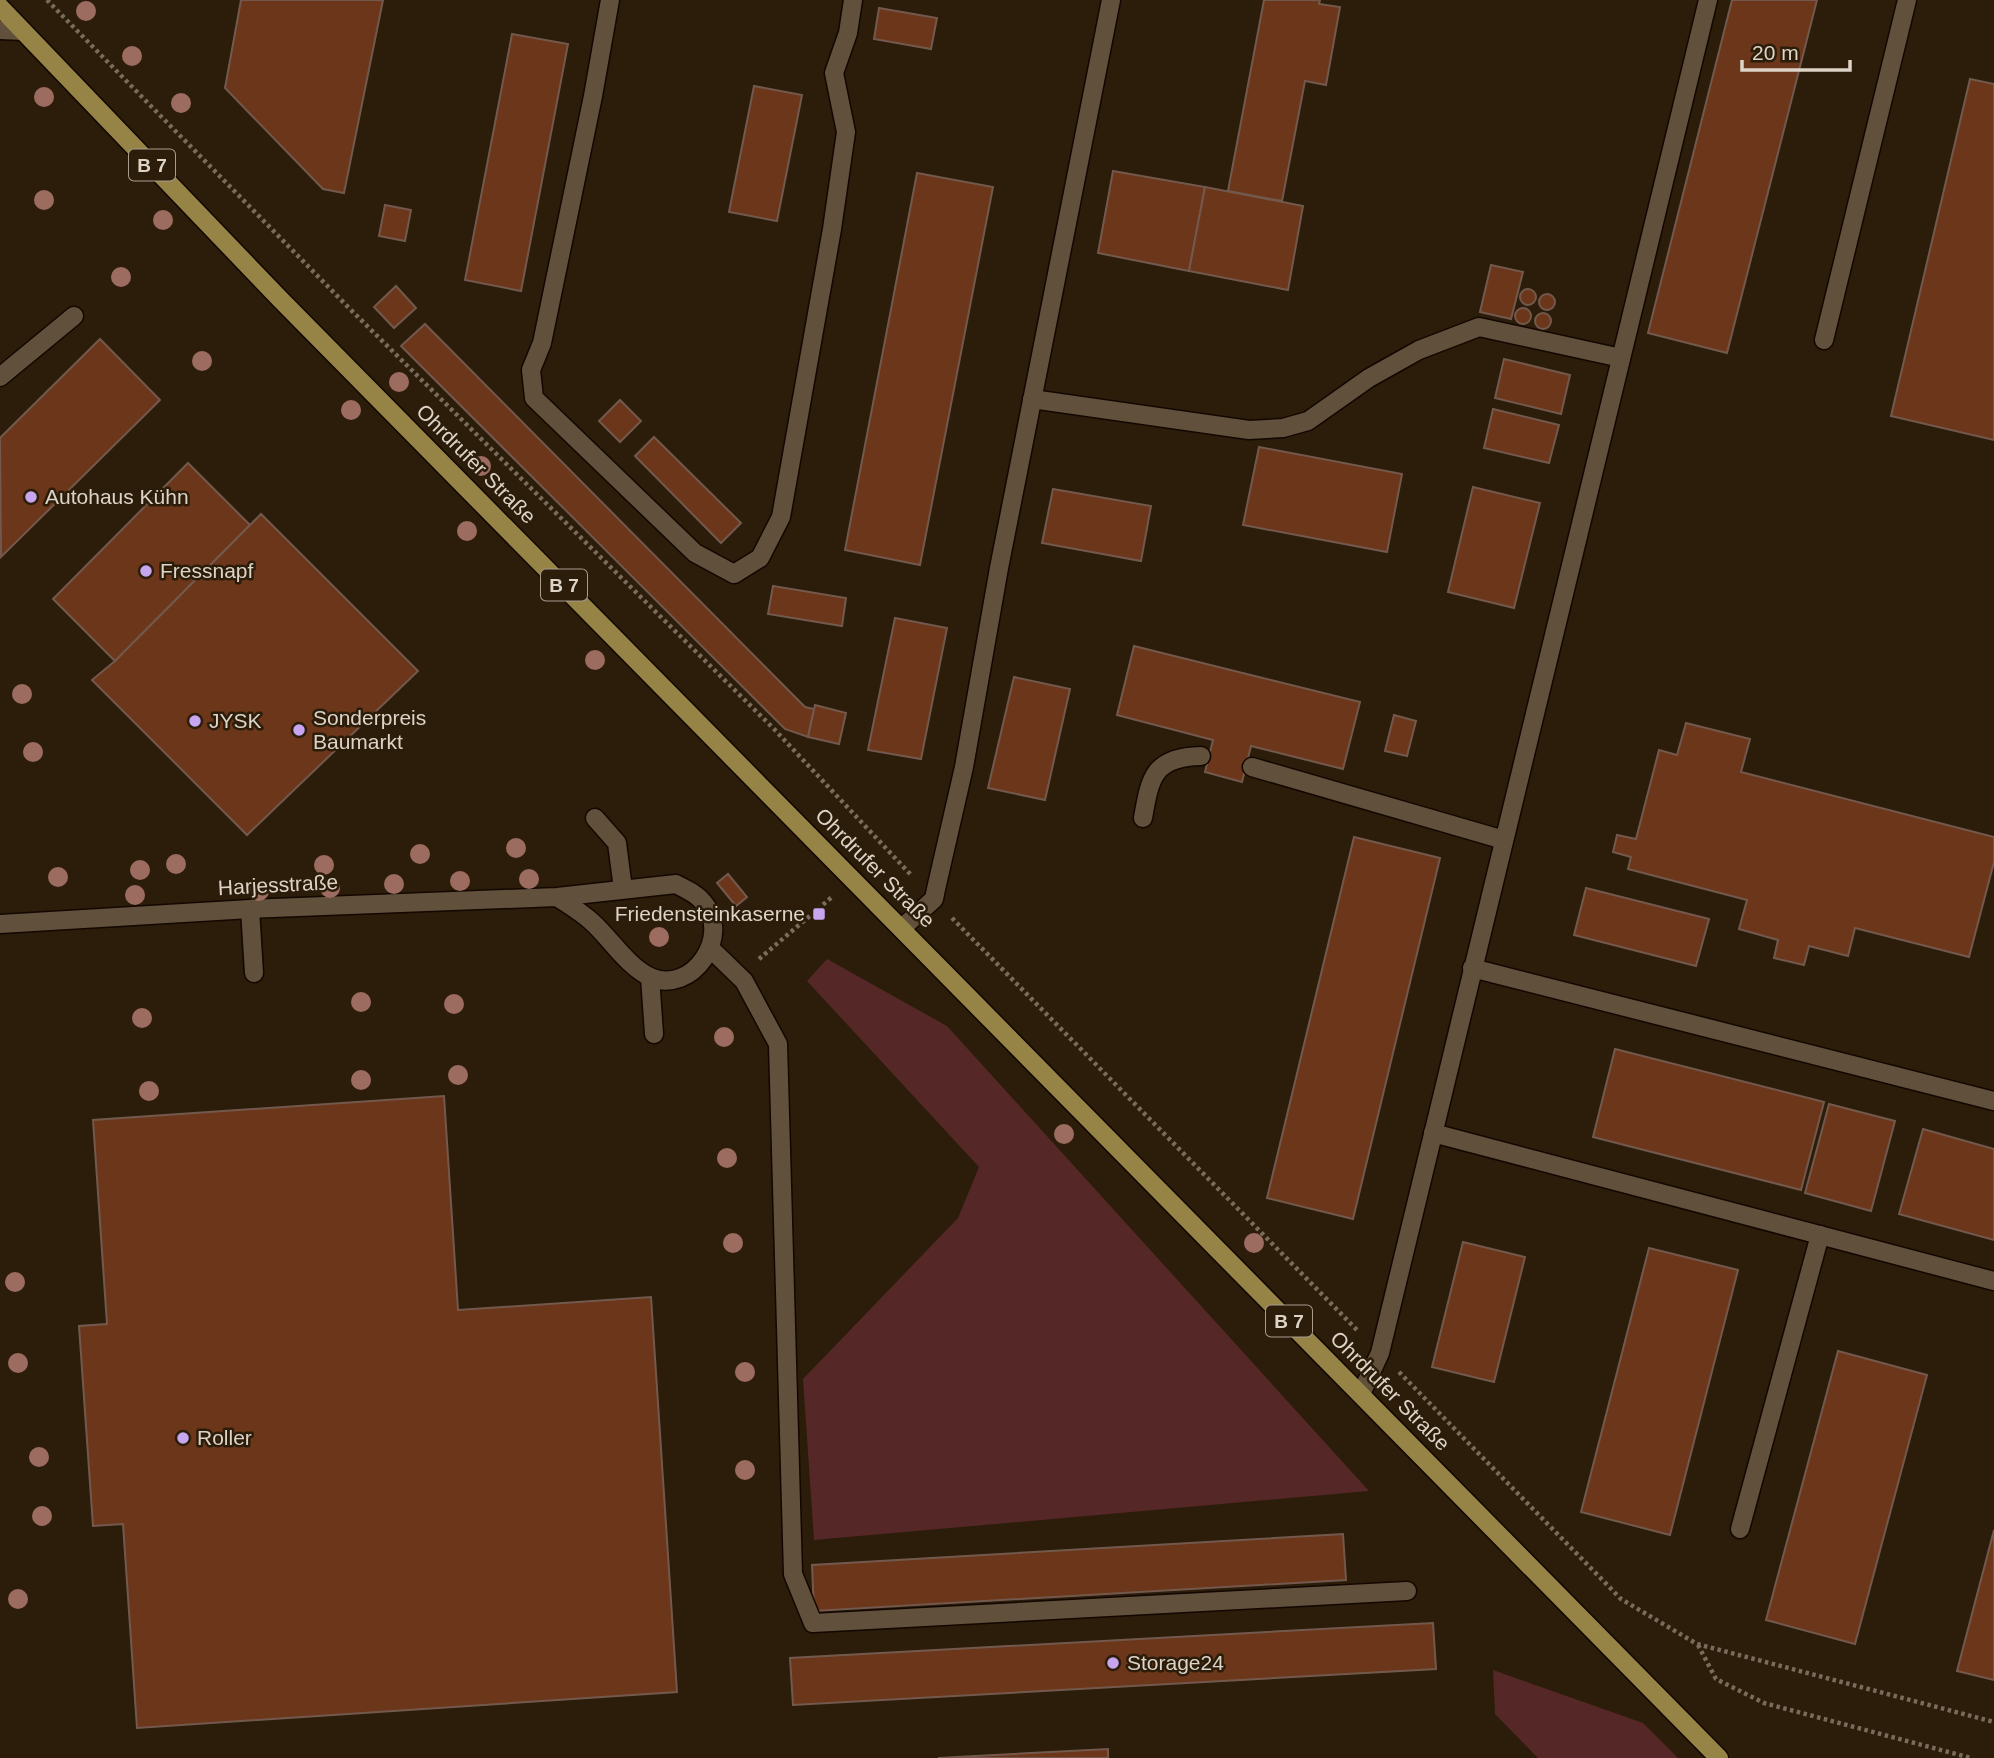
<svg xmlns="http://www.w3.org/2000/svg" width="1994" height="1758" font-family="Helvetica,sans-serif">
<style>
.green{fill:#552727}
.building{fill:#6b361a;stroke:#73594d;stroke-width:2}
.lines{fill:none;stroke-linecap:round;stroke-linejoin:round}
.minor-casing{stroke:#130700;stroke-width:21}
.major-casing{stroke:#130700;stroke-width:21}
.path{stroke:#796c5c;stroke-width:4.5;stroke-dasharray:3.5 3.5;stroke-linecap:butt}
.minor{stroke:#61503c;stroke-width:18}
.major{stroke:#968447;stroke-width:18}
.tree{fill:#9d6c61}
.poi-dot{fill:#c7a6ef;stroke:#2b1d0a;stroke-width:2.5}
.labels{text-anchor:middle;stroke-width:5;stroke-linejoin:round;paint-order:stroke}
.shield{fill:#2b1d0a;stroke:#a89c8e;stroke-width:2}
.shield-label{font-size:19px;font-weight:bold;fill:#ddd3c7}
.street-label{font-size:21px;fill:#ddd3c7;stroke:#2b1d0a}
.poi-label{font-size:21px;fill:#ddd3c7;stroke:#2b1d0a;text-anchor:start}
</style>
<rect width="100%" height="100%" fill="#2b1d0a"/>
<g class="green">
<path d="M827,959l120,67 422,465 -555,49 -11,-161 155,-161 21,-51 -172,-186z"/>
<path d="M1493,1670l150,53 35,35h-140l-43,-44z"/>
</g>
<g class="building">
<path d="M241,0h142l-39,193 -21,-4 -98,-101z"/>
<path d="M1264,0h56l-1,4 21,3 -14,78 -21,-4 -23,120 -54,-10z"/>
<path d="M1732,0h85l-90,353 -79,-20z"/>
<path d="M879,8l58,10 -6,31 -57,-10z"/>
<path d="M512,34l56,10 -47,247 -56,-11z"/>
<path d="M1970,79l24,5v356l-103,-24z"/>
<path d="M754,86l48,9 -25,126 -48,-9z"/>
<path d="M1113,171l92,16 -16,84 -91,-18z"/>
<path d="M917,173l76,14 -73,378 -75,-15z"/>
<path d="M1205,187l98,19 -15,84 -99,-19z"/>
<path d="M385,205l26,5 -6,31 -26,-5z"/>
<path d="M1491,265l32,7 -12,47 -31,-7z"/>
<path d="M396,286l20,22 -22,20 -20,-21z"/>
<circle cx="1528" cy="297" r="8"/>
<circle cx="1547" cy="302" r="8"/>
<circle cx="1523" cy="316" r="8"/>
<circle cx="1543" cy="321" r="8"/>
<path d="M425,324l380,383 9,2 -6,28 -23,-8 -384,-383z"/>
<path d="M100,339l60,61 -159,157 -1,-119z"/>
<path d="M1504,359l66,16 -9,39 -66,-16z"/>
<path d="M620,400l21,21 -21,21 -21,-21z"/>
<path d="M1493,409l66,16 -10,38 -65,-15z"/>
<path d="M654,437l87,86 -20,20 -86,-87z"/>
<path d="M1259,447l143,27 -15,78 -144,-27z"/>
<path d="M188,463l62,62 -135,136 -62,-62z"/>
<path d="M1473,487l67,16 -26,105 -66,-16z"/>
<path d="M1053,489l98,17 -10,55 -99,-18z"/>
<path d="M261,514l157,157 -171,164 -155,-155 23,-19z"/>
<path d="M773,586l73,12 -4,28 -74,-12z"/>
<path d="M895,618l52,10 -26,131 -53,-9z"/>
<path d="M1134,646l226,56 -17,67 -92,-23 -9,36 -37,-10 8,-32 -96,-25z"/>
<path d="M1014,677l56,12 -25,111 -57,-12z"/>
<path d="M815,705l31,8 -7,31 -31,-7z"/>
<path d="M1394,715l22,6 -9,35 -22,-5z"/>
<path d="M1686,723l64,16 -9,33 253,65v25l-25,95 -114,-29 -7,28 -39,-10 -5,19 -30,-7 4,-18 -39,-11 8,-29 -119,-31 3,-12 -18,-5 4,-17 19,4 23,-89 18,5z"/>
<path d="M1354,837l86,21 -87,361 -86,-21z"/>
<path d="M728,874l19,23 -11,9 -19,-23z"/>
<path d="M1586,888l123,31 -13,47 -122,-31z"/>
<path d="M1615,1049l209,53 -23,88 -208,-53z"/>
<path d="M444,1096l14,214 193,-13 26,395 -540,36 -14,-204 -30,2 -14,-200 28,-2 -14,-204z"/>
<path d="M1829,1104l66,17 -24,90 -66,-18z"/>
<path d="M1923,1129l71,20v91l-95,-26z"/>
<path d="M1463,1242l62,15 -31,125 -62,-15z"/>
<path d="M1649,1248l89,22 -68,265 -89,-23z"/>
<path d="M1838,1351l89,24 -72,269 -89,-24z"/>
<path d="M1994,1530v150l-37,-9z"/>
<path d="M1343,1534l3,46 -532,31 -2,-46z"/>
<path d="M1433,1623l3,46 -643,36 -3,-47z"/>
<path d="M1108,1749v9h-170z"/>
</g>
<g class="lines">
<defs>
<g id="minor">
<path d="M610,0l-17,96 -51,247 -11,27 3,28 161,155 39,21 26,-16 21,-41 51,-288 14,-97 -12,-59 14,-40 5,-33"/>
<path d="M0,30l23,1"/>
<path d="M1824,340l83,-340"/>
<path d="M0,377l74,-61"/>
<path d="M1032,399l217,31 34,-2 25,-7 61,-43 50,-28 60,-23 142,31"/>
<path d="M1252,767l252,73"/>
<path d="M595,818l22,25 6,46"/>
<path d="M1143,818c7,-40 10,-61 58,-62"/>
<path d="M250,909l4,64"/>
<path d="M0,924l250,-15 307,-12 119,-13c9,5 20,9 27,18 30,33 -11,94 -53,75 -23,-11 -40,-39 -58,-55 -11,-10 -23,-17 -35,-25"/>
<path d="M902,928l32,-29 2,-10 28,-122 35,-199 112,-568"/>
<path d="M711,949l33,32 34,63 15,530 20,49 594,-32"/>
<path d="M1472,968l522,133"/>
<path d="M650,977l4,57"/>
<path d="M1433,1133l561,148"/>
<path d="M1361,1394l19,-41 328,-1353"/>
<path d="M1740,1529l80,-294"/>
</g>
<path id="major" d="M0,7l280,292 1439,1459"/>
</defs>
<use href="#minor" class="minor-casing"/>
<use href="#major" class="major-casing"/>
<g class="path">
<path d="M47,0l302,308 425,421 138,147"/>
<path d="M952,918l406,413"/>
<path d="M759,959l73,-62"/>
<path d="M1399,1372l222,227 76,45 297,78"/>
<path d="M1698,1645l18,34 48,24 207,55"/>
</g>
<use href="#minor" class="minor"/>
<use href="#major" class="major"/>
</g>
<g class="tree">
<circle cx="86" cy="11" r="10"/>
<circle cx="132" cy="56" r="10"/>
<circle cx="44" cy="97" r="10"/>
<circle cx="181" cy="103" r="10"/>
<circle cx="44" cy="200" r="10"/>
<circle cx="163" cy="220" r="10"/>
<circle cx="121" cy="277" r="10"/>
<circle cx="202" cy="361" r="10"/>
<circle cx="399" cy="382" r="10"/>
<circle cx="351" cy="410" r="10"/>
<circle cx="481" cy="466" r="10"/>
<circle cx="467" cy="531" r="10"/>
<circle cx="595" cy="660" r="10"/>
<circle cx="22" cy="694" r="10"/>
<circle cx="33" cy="752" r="10"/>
<circle cx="516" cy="848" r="10"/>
<circle cx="420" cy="854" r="10"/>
<circle cx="176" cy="864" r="10"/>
<circle cx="324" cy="865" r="10"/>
<circle cx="140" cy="870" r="10"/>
<circle cx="58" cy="877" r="10"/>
<circle cx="529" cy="879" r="10"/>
<circle cx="460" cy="881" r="10"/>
<circle cx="394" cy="884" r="10"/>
<circle cx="330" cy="888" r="10"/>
<circle cx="259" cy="891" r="10"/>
<circle cx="135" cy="895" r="10"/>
<circle cx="659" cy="937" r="10"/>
<circle cx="361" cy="1002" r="10"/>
<circle cx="454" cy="1004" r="10"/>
<circle cx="142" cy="1018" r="10"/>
<circle cx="724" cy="1037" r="10"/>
<circle cx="458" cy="1075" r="10"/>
<circle cx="361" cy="1080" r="10"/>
<circle cx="149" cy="1091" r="10"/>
<circle cx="1064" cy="1134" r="10"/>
<circle cx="727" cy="1158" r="10"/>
<circle cx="733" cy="1243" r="10"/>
<circle cx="1254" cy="1243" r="10"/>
<circle cx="15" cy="1282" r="10"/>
<circle cx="18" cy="1363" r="10"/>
<circle cx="745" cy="1372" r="10"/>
<circle cx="39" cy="1457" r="10"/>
<circle cx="745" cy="1470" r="10"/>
<circle cx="42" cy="1516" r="10"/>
<circle cx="18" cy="1599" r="10"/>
</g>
<g class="poi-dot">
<circle cx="31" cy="497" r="7"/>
<circle cx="146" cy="571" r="7"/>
<circle cx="195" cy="721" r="7"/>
<circle cx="299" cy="730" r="7"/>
<rect x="812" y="907" width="14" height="14" rx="3.5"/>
<circle cx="183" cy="1438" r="7"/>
<circle cx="1113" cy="1663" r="7"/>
</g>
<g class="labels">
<g class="shield">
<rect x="129" y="149.5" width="46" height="31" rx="5"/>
<rect x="541" y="569.5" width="46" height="31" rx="5"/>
<rect x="1266" y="1305.5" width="46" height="31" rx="5"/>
</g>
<g class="shield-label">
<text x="152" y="172">B 7</text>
<text x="564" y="592">B 7</text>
<text x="1289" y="1328">B 7</text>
</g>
<g class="street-label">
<text transform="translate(476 464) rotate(45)" y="7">Ohrdrufer Straße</text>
<text transform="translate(875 868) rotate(45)" y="7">Ohrdrufer Straße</text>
<text transform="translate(278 885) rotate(-3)" y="7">Harjesstraße</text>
<text transform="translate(1390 1391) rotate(45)" y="7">Ohrdrufer Straße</text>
</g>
<g class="poi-label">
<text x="45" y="504">Autohaus Kühn</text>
<text x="160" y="578">Fressnapf</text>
<text x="313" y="725">Sonderpreis<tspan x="313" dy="24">Baumarkt</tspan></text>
<text x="209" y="728">JYSK</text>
<text x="805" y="921" text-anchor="end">Friedensteinkaserne</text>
<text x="197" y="1445">Roller</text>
<text x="1127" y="1670">Storage24</text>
</g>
</g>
<path d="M1742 60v10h108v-10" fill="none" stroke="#ddd3c7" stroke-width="3.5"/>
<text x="1752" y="60" font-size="21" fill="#ddd3c7" stroke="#2b1d0a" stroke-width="5" paint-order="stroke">20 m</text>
</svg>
